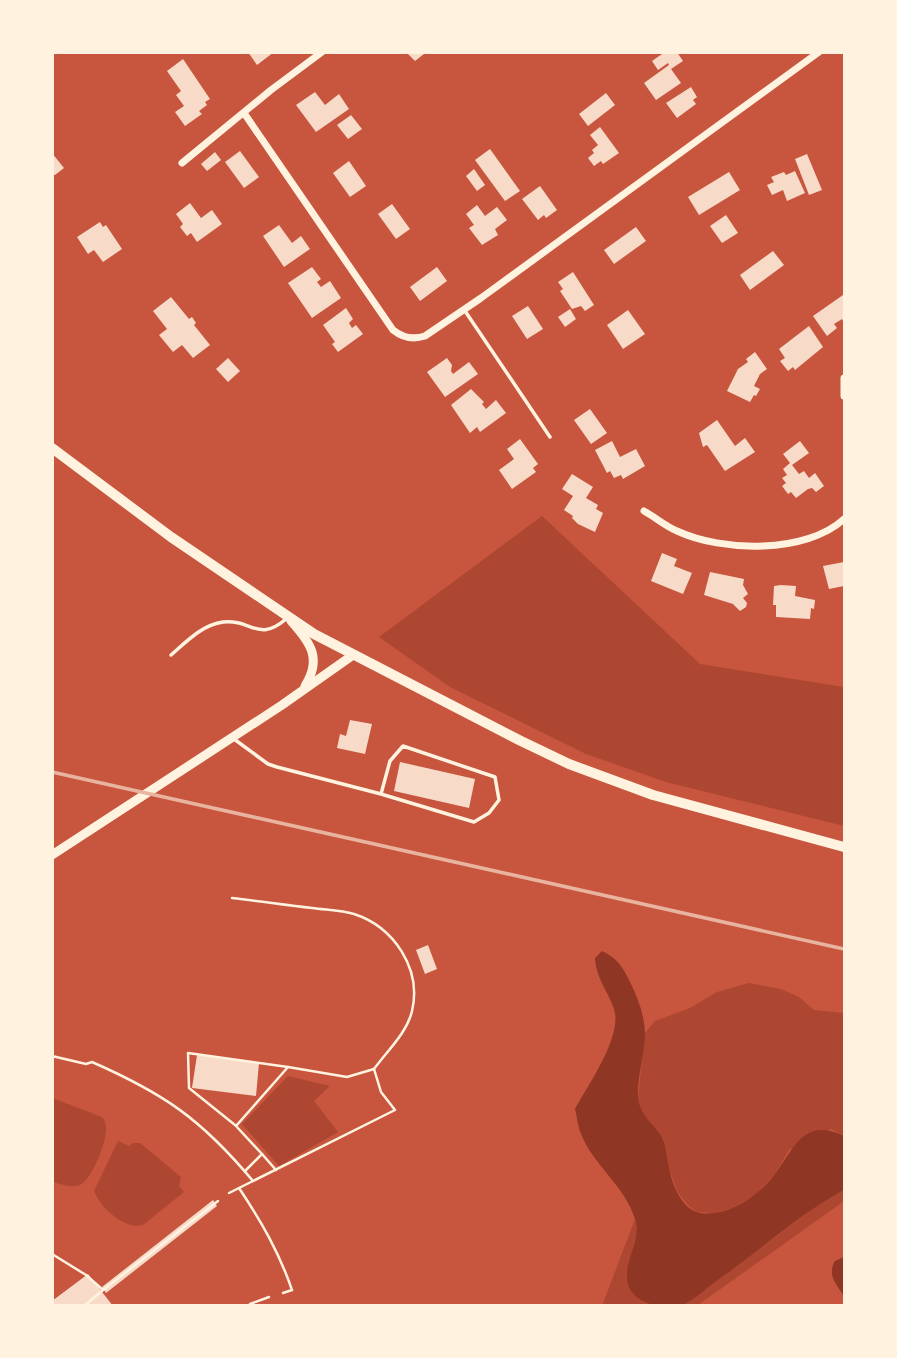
<svg xmlns="http://www.w3.org/2000/svg" width="897" height="1358" font-family="Montserrat,sans-serif">
<style>
.green{fill:#ae4732}
.water{fill:#8f3625}
.building{fill:#f7dbc8}
.lines{fill:none;stroke-linecap:round;stroke-linejoin:round}
.path{stroke:#fff3e0;stroke-width:2.5}
.service{stroke:#fff3e0;stroke-width:3.5}
.minor{stroke:#fff3e0;stroke-width:7}
.tertiary{stroke:#fff3e0;stroke-width:9}
.secondary{stroke:#fff3e0;stroke-width:10}
.rail{stroke:#e9b49f;stroke-width:3.5}
</style>
<rect width="100%" height="100%" fill="#c8553d"/>
<g class="green">
<path d="M542,516l158,148 144,23v139l-178,-44 -80,-28 -136,-67 -71,-50z"/>
<path d="M749,983l32,6 18,8 15,13 30,3v123l-13,-7 -42,21 -14,24 -20,21 -22,13 -18,5 -18,-1 -9,-7 -10,-12 -10,-27 -4,-27 -23,-26 -3,-16 7,-64 10,-12 35,-13 27,-16z"/>
<path d="M288,1076l42,10 -16,15 24,31 -59,34 -37,-42z"/>
<path d="M52,1098l45,17c4,2 6,2 8,7 6,12 -13,58 -25,63 -9,3 -20,-1 -27,-3z"/>
<path d="M118,1141l11,5 4,-3h7l41,34 -2,9 5,6 -41,33c-19,5 -42,-17 -49,-34z"/>
<path d="M844,1190v11l-146,104 -17,1 143,-105z"/>
<path d="M635,1219l2,12 -11,47 18,24 9,3 -51,1z"/>
</g>
<g class="water">
<path d="M602,951c15,7 21,16 28,31 8,16 14,32 15,51 0,21 -8,43 -7,64 2,19 15,26 24,40 4,7 4,18 6,26 3,17 11,43 29,49 8,3 19,1 27,-1 20,-6 39,-21 51,-37 20,-27 29,-57 69,-38v54c-46,25 -86,62 -129,92 -10,7 -24,21 -36,24 -16,3 -38,-1 -48,-15 -14,-22 12,-48 4,-72 -10,-33 -41,-53 -54,-85 -3,-7 -4,-17 -6,-25 13,-24 48,-73 39,-100 -6,-18 -18,-31 -19,-51z"/>
<path d="M844,1257v39c-8,-12 -17,-21 -9,-35z"/>
</g>
<g class="building">
<path d="M248,52h26l-17,13z"/>
<path d="M406,52h17l1,2 -9,7z"/>
<path d="M665,52h12l6,9 -12,8 10,14 -25,17 -12,-17 25,-18 -1,-2 -10,7 -6,-9z"/>
<path d="M183,59l27,40 -5,3 2,3 -8,6 3,3 -17,12 -10,-14 9,-6 -8,-11 5,-4 -14,-20z"/>
<path d="M691,87l6,10 -4,3 3,4 -19,14 -11,-15z"/>
<path d="M315,92l10,13 14,-11 10,15 -33,23 -20,-27z"/>
<path d="M606,93l9,12 -27,21 -9,-12z"/>
<path d="M351,115l11,14 -14,10 -11,-14z"/>
<path d="M600,127l19,26 -16,11 -2,-3 -7,5 -6,-8 6,-5 -2,-3 6,-5 -8,-10z"/>
<path d="M490,149l30,42 -15,10 -30,-41z"/>
<path d="M240,151l19,26 -15,11 -19,-26z"/>
<path d="M215,152l6,8 -14,11 -6,-7z"/>
<path d="M52,153l12,15 -9,7 -3,-1z"/>
<path d="M807,154l15,36 -13,5 -14,-36z"/>
<path d="M349,161l17,25 -16,11 -17,-24z"/>
<path d="M474,169l11,16 -8,6 -11,-15z"/>
<path d="M795,171l10,22 -18,8 -4,-11 -11,5 -5,-10 7,-3 -3,-5 13,-5 2,3z"/>
<path d="M729,172l11,18 -41,25 -11,-18z"/>
<path d="M540,186l17,24 -11,8 -2,-3 -6,5 -16,-21z"/>
<path d="M190,203l11,15 11,-8 10,14 -25,18 -6,-9 -4,3 -7,-9 3,-3 -7,-10z"/>
<path d="M392,204l18,25 -14,10 -18,-25z"/>
<path d="M477,205l8,11 12,-9 10,13 -12,9 3,6 -16,10 -13,-17 5,-3 -8,-11z"/>
<path d="M726,215l12,18 -16,10 -12,-17z"/>
<path d="M100,222l3,5 3,-2 16,24 -19,13 -9,-12 -6,4 -11,-17z"/>
<path d="M279,225l13,18 9,-7 9,13 -26,18 -21,-31z"/>
<path d="M636,227l10,14 -32,23 -10,-14z"/>
<path d="M773,251l11,14 -34,25 -10,-15z"/>
<path d="M312,267l9,12 -4,3 4,5 9,-6 11,17 -29,20 -24,-35z"/>
<path d="M437,267l10,14 -27,20 -10,-14z"/>
<path d="M573,272l21,33 -9,6 -4,-5 -9,3 -12,-18 3,-2 -5,-7z"/>
<path d="M843,295l1,28 -2,-4 -8,5 3,4 -10,8 -14,-20z"/>
<path d="M171,297l18,22 3,-2 4,6 -2,2 16,20 -17,13 -11,-13 -9,7 -14,-17 8,-6 -14,-18z"/>
<path d="M528,306l15,23 -16,10 -15,-23z"/>
<path d="M346,308l7,11 -4,4 3,5 4,-3 7,9 -25,18 -6,-8 3,-2 -12,-17z"/>
<path d="M570,309l6,10 -11,8 -7,-10z"/>
<path d="M628,310l17,24 -22,15 -16,-24z"/>
<path d="M809,326l14,21 -28,23 -2,-3 -5,4 -8,-10 5,-3 -6,-9z"/>
<path d="M755,352l12,17 -7,5 -6,12 6,3 -4,7 -2,-1 -4,7 -23,-11 11,-22 10,-7 -2,-3z"/>
<path d="M228,358l12,13 -12,11 -12,-13z"/>
<path d="M447,358l5,7 -1,6 2,3 16,-12 9,12 -33,23 -18,-25z"/>
<path d="M471,389l13,13 -2,2 4,5 10,-9 10,13 -26,19 -3,-5 -7,6 -19,-28z"/>
<path d="M590,409l17,24 -16,11 -17,-24z"/>
<path d="M717,420l18,26 10,-8 10,14 -30,19 -18,-26 -4,2 -4,-14z"/>
<path d="M520,439l18,25 -5,4 3,4 -24,17 -13,-19 15,-11 -7,-10z"/>
<path d="M612,441l8,16 16,-8 9,17 -22,13 -2,-4 -7,3 -4,-7 -3,2 -12,-23z"/>
<path d="M800,441l9,12 -17,12 7,9 5,-3 5,7 6,-5 9,13 -8,6 -4,-4 -4,1 -12,9 -5,-6 -3,2 -6,-8 4,-3 -4,-5 5,-3 -4,-6 7,-6 -7,-9z"/>
<path d="M572,474l21,13 -7,11 12,7 -2,4 7,4 -8,19 -17,-8 -6,-6 1,-2 -9,-6 9,-14 -11,-7z"/>
<path d="M662,553l15,6 -3,7 18,7 -9,21 -32,-13z"/>
<path d="M844,562v24l-15,3 -6,-23z"/>
<path d="M710,572l34,7 -1,6 5,9 -5,4 4,5 -1,4 -6,4 -7,-7 -29,-9z"/>
<path d="M781,585l15,1 -1,10 20,4 -1,9 -3,-1 -1,11 -34,-2v-12h-3l1,-19z"/>
<path d="M350,720l22,4 -7,30 -28,-6 3,-14 6,2z"/>
<path d="M400,762l75,17 -6,29 -75,-17z"/>
<path d="M428,945l9,24 -12,5 -9,-24z"/>
<path d="M197,1055l62,8 -3,33 -64,-8z"/>
<path d="M213,1200l4,6 -111,87 -4,-6z"/>
<path d="M88,1274l25,32h-61v-5z"/>
</g>
<g class="lines">
<g class="path">
<path d="M232,898c27,3 53,7 80,10 14,2 29,2 42,6 40,13 68,55 58,97 -5,22 -25,40 -38,58l7,23 14,18 -142,71"/>
<path d="M52,1056l34,8 6,-2c73,32 110,58 161,119l-24,12"/>
<path d="M235,1125l-46,-37 -1,-35 100,14"/>
<path d="M262,1154l14,16"/>
<path d="M245,1171l17,-17 -26,-28 52,-59 59,10 27,-8"/>
<path d="M239,1188c22,33 40,64 53,102l-9,3"/>
<path d="M52,1254l34,21 17,15 115,-89"/>
<path d="M250,1304l19,-7"/>
<path d="M84,1306l19,-16"/>
</g>
<g class="service">
<path d="M465,311l85,126"/>
<path d="M171,655c16,-14 31,-30 52,-33 29,-3 35,21 63,-3"/>
<path d="M234,739l34,25 9,3 104,27 93,28 15,-9 10,-13 -4,-23 -92,-31 -13,15 -9,33"/>
</g>
<g class="minor">
<path d="M244,113l149,217c10,8 20,10 32,6l56,-38 338,-246"/>
<path d="M182,163l89,-73 51,-38"/>
<path d="M844,378v18"/>
<path d="M644,511c11,6 21,15 33,20 45,21 129,23 167,-12"/>
</g>
<g class="tertiary">
<path d="M291,621c20,22 31,38 14,65"/>
<path d="M52,855l230,-150 71,-50"/>
</g>
<path class="secondary" d="M52,448l119,89 143,97 207,107 48,23 84,31 191,52"/>
<path class="rail" d="M52,772l792,177"/>
</g>
<rect width="897" height="1358" fill="none" stroke="#fff3e0" stroke-width="108"/>
</svg>
